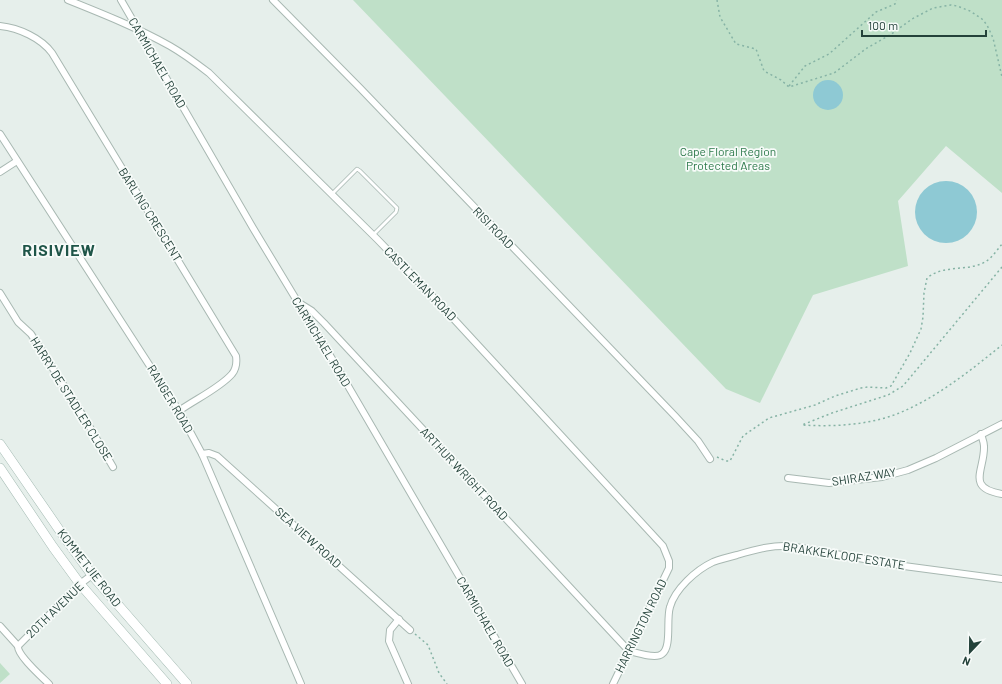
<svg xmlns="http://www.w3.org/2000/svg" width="1002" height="684" font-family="Barlow,sans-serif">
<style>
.green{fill:#bfe0c8}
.water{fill:#8ec9d4}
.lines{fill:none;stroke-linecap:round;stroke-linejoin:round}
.lane-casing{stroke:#a8b8b2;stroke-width:4.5}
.street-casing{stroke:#a8b8b2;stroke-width:8}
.secondary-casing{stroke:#a4bbb3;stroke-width:10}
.path{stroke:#86b3a5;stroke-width:1.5;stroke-dasharray:2 3;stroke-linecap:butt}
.lane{stroke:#fff;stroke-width:3}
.street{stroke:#fff;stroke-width:6}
.secondary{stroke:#fff;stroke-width:9}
.labels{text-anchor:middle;stroke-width:3.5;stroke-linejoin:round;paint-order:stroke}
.street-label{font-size:12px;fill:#24423a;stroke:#f7fbf9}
.park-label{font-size:12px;fill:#2d7a4b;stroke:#f7fbf9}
.district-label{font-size:16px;font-weight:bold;letter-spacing:1px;fill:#1f5548;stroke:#f7fbf9}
</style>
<rect width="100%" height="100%" fill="#e6efeb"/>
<g class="green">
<path d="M353,0h649v193l-56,-47 -48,55 10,65 -95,29 -53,108 -34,-14z"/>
<path d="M0,663l10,11 -10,9z"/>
</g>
<g class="water">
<circle cx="828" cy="95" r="15"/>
<circle cx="946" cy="212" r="31"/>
</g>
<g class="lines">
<defs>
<path id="lane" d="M332,194l25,-25 3,2 37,37 -1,4 -23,23"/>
<g id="street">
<path d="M68,0c35,14 70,28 102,46 14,8 26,17 39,27l168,166 62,64 224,243 6,15v7l-56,116"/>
<path d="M121,0l132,228 84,139 185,317"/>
<path d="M273,0l87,88 315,328 23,25 12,18"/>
<path d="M0,26c19,2 41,12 52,27l184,303c1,7 0,13 -4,18 -12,14 -38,26 -53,37"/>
<path d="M0,134l179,277 23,43 99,230"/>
<path d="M0,172l17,-11"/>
<path d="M0,293l18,29 13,12 54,85 28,48"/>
<path d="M296,301l16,10 12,12 305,328c8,2 27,8 33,3 10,-7 4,-35 8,-47 5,-18 26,-37 43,-45 8,-3 16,-5 24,-7 20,-6 38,-11 59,-8l108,19 98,13"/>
<path d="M981,434c1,4 3,8 3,12 1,24 -19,42 18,48"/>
<path d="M202,454l7,-1 8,3 193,174"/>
<path d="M788,478l41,5 53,-6 26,-7 28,-12 66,-34"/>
<path d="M399,619l-9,11 -1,11 19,43"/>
<path d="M0,626l18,20c-1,9 24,31 31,38"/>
<path d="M18,646l62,-62 12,-9"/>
</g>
<g id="secondary">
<path d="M0,444l60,87 32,44 95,109"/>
<path d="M0,468l53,79 27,37 87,100"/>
</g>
</defs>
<use href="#lane" class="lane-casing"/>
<use href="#street" class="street-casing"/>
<use href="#secondary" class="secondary-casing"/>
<g class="path">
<path d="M717,0l3,17 16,27 20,5 8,22 17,9 8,7 45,-14 33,-25 23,-13 22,-16 21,-11 18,-3 6,1 13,5 12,8 5,6 6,13 9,39"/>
<path d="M789,86l16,-20 24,-12 47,-42 19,-8 1,-4"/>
<path d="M1002,267l-99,119 -15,9 -56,18 -30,12c33,2 71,0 102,-14 36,-16 67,-41 98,-66"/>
<path d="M717,457l9,4h4l13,-25 26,-18 46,-13 20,-9 26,-8 7,-1 18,1 5,-2 19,-33 11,-24 2,-12 1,-24 3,-15c17,-14 40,-6 58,-16 7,-4 12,-12 17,-18"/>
<path d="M415,634l13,11 11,28 8,11"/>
</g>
<use href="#lane" class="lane"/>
<use href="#street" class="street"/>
<use href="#secondary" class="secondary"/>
</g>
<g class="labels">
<g class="street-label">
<text transform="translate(157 63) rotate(60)" y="4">CARMICHAEL ROAD</text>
<text transform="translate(150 215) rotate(58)" y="4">BARLING CRESCENT</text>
<text transform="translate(493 228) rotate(46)" y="4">RISI ROAD</text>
<text transform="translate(420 284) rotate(46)" y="4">CASTLEMAN ROAD</text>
<text transform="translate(321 342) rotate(59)" y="4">CARMICHAEL ROAD</text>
<text transform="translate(71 399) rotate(58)" y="4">HARRY DE STADLER CLOSE</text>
<text transform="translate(170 399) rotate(59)" y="4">RANGER ROAD</text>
<text transform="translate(464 474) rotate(47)" y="4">ARTHUR WRIGHT ROAD</text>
<text transform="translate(864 477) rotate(-9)" y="4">SHIRAZ WAY</text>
<text transform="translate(308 538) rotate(42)" y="4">SEA VIEW ROAD</text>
<text transform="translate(844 556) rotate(9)" y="4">BRAKKEKLOOF ESTATE</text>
<text transform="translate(89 568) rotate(52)" y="4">KOMMETJIE ROAD</text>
<text transform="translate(55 610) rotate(-44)" y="4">20TH AVENUE</text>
<text transform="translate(485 622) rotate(60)" y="4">CARMICHAEL ROAD</text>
<text transform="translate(641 626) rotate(-64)" y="4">HARRINGTON ROAD</text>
</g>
<g class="park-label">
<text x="728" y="156">Cape Floral Region<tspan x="728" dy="14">Protected Areas</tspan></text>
</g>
<g class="district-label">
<text x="59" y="256">RISIVIEW</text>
</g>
</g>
<g transform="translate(970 652) rotate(202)" stroke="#f7fbf9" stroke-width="3" paint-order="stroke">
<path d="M0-3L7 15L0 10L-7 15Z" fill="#24423a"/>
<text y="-6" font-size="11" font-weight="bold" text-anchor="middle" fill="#24423a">N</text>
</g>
<path d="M862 30v6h124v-6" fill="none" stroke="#24423a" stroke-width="2"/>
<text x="868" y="30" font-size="12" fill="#24423a" stroke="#f7fbf9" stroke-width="3" paint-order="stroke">100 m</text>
</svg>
